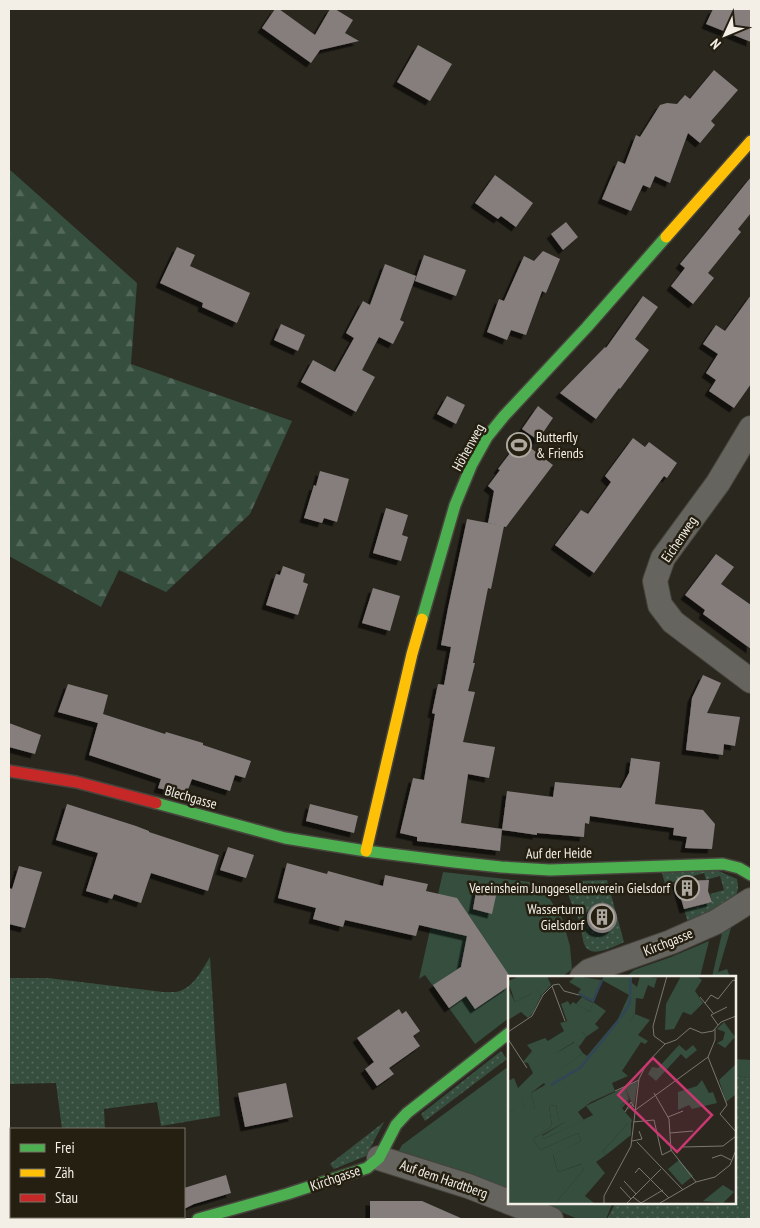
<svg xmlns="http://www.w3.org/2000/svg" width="760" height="1228" font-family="'PT Sans Narrow',sans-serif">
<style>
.grass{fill:url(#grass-dots)}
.forest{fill:url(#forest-firs)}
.green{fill:#354e3e}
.building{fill:#867e7d;filter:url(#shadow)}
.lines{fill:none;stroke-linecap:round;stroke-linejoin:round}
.street-casing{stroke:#47443d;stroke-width:26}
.fast-casing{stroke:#47443d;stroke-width:14}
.slow-casing{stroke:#47443d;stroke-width:14}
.jam-casing{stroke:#47443d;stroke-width:14}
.street{stroke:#66645e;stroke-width:24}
.fast{stroke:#4caf50;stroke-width:11}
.slow{stroke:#ffc107;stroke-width:11}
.jam{stroke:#c62828;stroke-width:11}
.labels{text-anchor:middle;stroke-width:5;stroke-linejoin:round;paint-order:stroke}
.poi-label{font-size:14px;fill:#f3efe6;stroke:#241f11;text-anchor:end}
.street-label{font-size:14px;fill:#f3efe6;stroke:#241f11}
.inset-river{fill:none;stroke:#304657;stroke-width:2.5}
.inset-road{fill:none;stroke:#7a776e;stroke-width:1}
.view{fill:#c93870;fill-opacity:0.15;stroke:#c93870;stroke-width:2.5}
.inset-edge{fill:none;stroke:#f3efe6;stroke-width:2.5}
</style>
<defs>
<pattern id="grass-dots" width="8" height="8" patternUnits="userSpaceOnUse" patternTransform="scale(1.25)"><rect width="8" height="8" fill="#354e3e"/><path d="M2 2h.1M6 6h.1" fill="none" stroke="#53685a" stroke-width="1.8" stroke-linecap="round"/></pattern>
<pattern id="forest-firs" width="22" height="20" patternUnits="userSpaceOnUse" patternTransform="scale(1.25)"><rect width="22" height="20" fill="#354e3e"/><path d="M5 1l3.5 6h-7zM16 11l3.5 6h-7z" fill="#53685a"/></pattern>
<filter id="shadow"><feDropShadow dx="-4.5" dy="4.5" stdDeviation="0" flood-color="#0009"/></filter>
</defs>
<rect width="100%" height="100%" fill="#2a271e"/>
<g class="grass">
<path d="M716,870l21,9c1,6 2,10 -1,16 -6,9 -38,22 -48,28l-4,-14 28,-7 -2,-8 14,-4 -4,-14 -14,4 -2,-7 -39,11 -3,-11z"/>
<path d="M607,880l17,62c-9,4 -32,17 -39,4 -3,-6 -3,-15 -5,-23 -3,-10 -9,-19 -12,-29 1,-6 4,-10 10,-13z"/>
<path d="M210,957l10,159 -59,10 -4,-24 -53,7 1,20h-43l-6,-46 -47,1v-106h39l115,14c4,0 9,0 13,0 17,-3 26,-22 34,-35z"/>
<path d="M501,1051l6,8 -82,62 -4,-7z"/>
<path d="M734,1076l17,2v141h-144l9,-17h118z"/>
<path d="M384,1122l-18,34 -32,13 -4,-5z"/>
</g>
<path class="forest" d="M9,169l128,114 -6,81 161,57 -42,93 -84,78 -47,-22 -18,37 -92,-51z"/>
<g class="green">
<path d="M443,872l88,10 13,8 18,28 8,28 2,23 -10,8h-53v41l-34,26 -50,-69 -6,4z"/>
<path d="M731,928l-13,44 9,-3 3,8h-18l10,-44z"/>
<path d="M709,941l-9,36h-74l8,-7 37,-13z"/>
<path d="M734,1059l17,1v18l-17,-2z"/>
<path d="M509,1066v125l-110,-36 -1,-3 4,-7z"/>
<path d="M536,1202h77l-7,17h-28z"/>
</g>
<g class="building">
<path d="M275,9h4l36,26 15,-26h5l18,11 -8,13 14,8 -39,9 -9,13 -49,-35z"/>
<path d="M713,9h38v33l-45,-18z"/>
<path d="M418,45l34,19 -22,37 -33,-19z"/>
<path d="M714,70l24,20 -27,31 4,4 -15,18 -12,-10 -18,50 -15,-7 -5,12 -7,-3 -12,26 -29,-12 16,-38 7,3 11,-29 4,2 20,-32 7,-2 10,1 8,-9 5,4z"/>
<path d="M495,175l38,28 -17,24 -15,-11 -3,3 -23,-16z"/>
<path d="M751,177v36l-13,16 3,3 -33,41 6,5 -21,26 -22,-18 14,-18 -5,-4 24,-29z"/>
<path d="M566,222l12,15 -15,13 -12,-16z"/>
<path d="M177,247l18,8 -5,11 60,27 -13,30 -35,-16 1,-4 -43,-20z"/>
<path d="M543,251l17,8 -14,34 -4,-2 -16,44 -15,-5 -4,10 -20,-8 12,-33 5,2 20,-45 10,5z"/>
<path d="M424,255l42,15 -10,26 -41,-15z"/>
<path d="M385,264l31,12 -16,44 4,2 -11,22 -14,-7 -17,33 13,7 -19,35 -55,-30 12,-22 22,12 19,-34 -8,-5 17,-32 7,4z"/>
<path d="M751,295v89l-17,24 -25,-17 7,-11 -10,-7 12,-19 -15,-10 13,-19 9,6z"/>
<path d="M643,296l15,11 -23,32 14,11 -29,39 -1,-1 -23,31 -36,-26 45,-46 1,1z"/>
<path d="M281,324l24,11 -7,16 -24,-11z"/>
<path d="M447,396l18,9 -9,19 -19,-10z"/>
<path d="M538,406l15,12 -15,22 -16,-11z"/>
<path d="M633,438l12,9 4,-5 28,21 -10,15 -3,-2 -70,97 -39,-28 26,-35 7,4 23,-32 -6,-6z"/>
<path d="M520,440l33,25 -47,62 -18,-4 6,-32 -6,-5 12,-16 -2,-1z"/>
<path d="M320,471l29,8 -12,43 -13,-4 -2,5 -18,-5 10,-33 2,1z"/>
<path d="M386,508l22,7 -6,20 6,2 -7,24 -28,-8z"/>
<path d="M467,519l37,7 -13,63 -3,-1 -15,75h2l-7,28 7,1 -12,50 32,5 -6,31 -21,-4 -7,49 41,6 -2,22 -83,-10v-4l-17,-4 13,-55 11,2 11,-66 -3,-1 6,-29 6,1 7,-38 -10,-2 7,-37z"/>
<path d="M716,554l18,13 -13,17 30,21v44l-48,-35 2,-4 -20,-15z"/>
<path d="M283,566l22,8 -2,8 5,2 -10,31 -32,-10 10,-31 4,1z"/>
<path d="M373,588l27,8 -10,35 -28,-8z"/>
<path d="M703,675l18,8 -14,30 33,4 -5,29 -11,-2 -1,11 -37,-5 6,-52z"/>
<path d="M68,684l40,11 -5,19 62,20 1,-2 37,11v2l48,16 -6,17 -10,-3 -5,16 -38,-12 -6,16 -28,-7 3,-9 -72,-24 9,-32 -40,-11z"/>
<path d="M9,723l32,12 -6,19 -26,-7z"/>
<path d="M631,758l29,4 -5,42 48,6 12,14 -3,25 -27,-1 2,-11 -14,-2 1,-7 -84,-12 -1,8 -4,-1 -1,14 -47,-4v2l-35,-5 5,-39 46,6 2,-15 66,6 8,-15z"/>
<path d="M67,804l69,22 13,5v1l70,23 -11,36 -57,-18 -10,30 -27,-9 -2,5 -26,-8 12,-38 -42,-13z"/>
<path d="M310,804l48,12 -4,17 -48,-12z"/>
<path d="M228,847l26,8 -8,23 -26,-8z"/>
<path d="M287,863l40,11 1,-3 55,15 2,-11 43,9 -2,7 31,7 52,77v11l-34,23 -9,-13 -17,12 -16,-23 28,-18 6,-31 -48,-11 -3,11 -71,-16 -2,7 -30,-8 3,-11 -38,-10z"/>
<path d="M19,866l23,6 -17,56 -16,-4v-36l3,1z"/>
<path d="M709,880l-1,11 4,11 -28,7 -8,-28z"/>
<path d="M477,887l20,4 -5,23 -19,-5z"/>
<circle cx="602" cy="918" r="15"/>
<path d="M399,1009l3,5 4,-3 14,20 -7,5 7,10 -31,22 5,6 -17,12 -12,-17 9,-7 -17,-24z"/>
<path d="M286,1083l7,34 -48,10 -7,-34z"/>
<path d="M226,1175l5,18 -37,11 -10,5v-21z"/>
<path d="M370,1201h52l41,18h-93z"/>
</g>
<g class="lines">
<defs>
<g id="street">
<path d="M751,428l-33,55 -55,75 -8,23 5,24 13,17 78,59"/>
<path d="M582,977l7,-6 82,-29 45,-20 35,-22"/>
<path d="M379,1158l89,28 41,16"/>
<path d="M509,1202l42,17"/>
</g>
<g id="fast">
<path d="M422,619l33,-114 17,-41 15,-27 17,-21 83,-89 79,-90"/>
<path d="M156,803l129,35 81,13 88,11 47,5 49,3 173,-6 16,4 12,7"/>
<path d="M198,1219l89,-25 80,-26 12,-10 17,-33 11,-12 102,-80"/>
</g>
<g id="slow">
<path d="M666,237l85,-96"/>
<path d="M366,851l46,-197 10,-35"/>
</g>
<path id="jam" d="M9,771l67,11 80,21"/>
</defs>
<use href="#street" class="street-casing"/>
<use href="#fast" class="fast-casing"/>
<use href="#slow" class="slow-casing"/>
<use href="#jam" class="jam-casing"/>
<use href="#street" class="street"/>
<use href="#fast" class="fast"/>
<use href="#slow" class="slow"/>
<use href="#jam" class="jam"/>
</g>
<defs>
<symbol id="stadium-ring" viewBox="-11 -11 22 22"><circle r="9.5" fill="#241f11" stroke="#ada9a0" stroke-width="1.5"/><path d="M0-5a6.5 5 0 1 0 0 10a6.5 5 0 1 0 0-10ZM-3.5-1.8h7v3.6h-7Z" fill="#ada9a0"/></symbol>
<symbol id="building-ring" viewBox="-11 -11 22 22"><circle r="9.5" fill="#241f11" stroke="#ada9a0" stroke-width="1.5"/><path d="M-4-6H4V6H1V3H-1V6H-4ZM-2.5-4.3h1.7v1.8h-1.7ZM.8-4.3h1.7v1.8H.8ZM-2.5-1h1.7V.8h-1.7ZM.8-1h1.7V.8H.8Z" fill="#ada9a0"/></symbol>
</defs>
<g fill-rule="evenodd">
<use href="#stadium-ring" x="505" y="431" width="28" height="28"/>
<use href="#building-ring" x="673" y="874" width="28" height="28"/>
<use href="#building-ring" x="588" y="903" width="28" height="28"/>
</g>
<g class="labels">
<g class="poi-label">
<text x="536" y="442" text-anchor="start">Butterfly<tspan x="536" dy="16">&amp; Friends</tspan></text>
<text x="670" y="893">Vereinsheim Junggesellenverein Gielsdorf</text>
<text x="584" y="914">Wasserturm<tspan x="584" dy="16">Gielsdorf</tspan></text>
</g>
<g class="street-label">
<text transform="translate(468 447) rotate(-61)" y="5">Höhenweg</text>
<text transform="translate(679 539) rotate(-56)" y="5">Eichenweg</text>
<text transform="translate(191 797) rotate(16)" y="5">Blechgasse</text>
<text transform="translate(559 853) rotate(-1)" y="5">Auf der Heide</text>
<text transform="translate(668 942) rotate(-22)" y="5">Kirchgasse</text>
<text transform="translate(335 1178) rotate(-19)" y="5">Kirchgasse</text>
<text transform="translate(444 1179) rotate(19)" y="5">Auf dem Hardtberg</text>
</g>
</g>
<g transform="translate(508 976)">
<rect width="228" height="228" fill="#2a271e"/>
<path d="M96,0h28l-1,6 6,5 3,-11 17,2 -3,10 -6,-3 -5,14 -7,-1 -1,16 -5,7 -12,-2 11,-24 -27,-15zM173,0h15l6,4 -7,11 8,12 -12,12 -8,-3 -9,17 -9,1 1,-26zM27,9l6,11 -8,17 -5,5 -7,-6 -13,8v-32l7,14 16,-8 -3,-6zM60,25l2,4 3,-3 17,10 3,-10 13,9 -11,13 4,4 -13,9 -3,-5 -27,21 19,-11 8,11 -52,40 4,16h-11l-2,-9 -7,10 -7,2v-31l6,-3 4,10 15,-15 -5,-10 -5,-1 9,-11 -5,-6 18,-7 3,3 16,-10 -4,-8 7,-2 -6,-17zM171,69l7,6 7,-6 4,5 -11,9 -5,-5 -25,27 -8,-7 4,-7 6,1zM227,89v30l-9,7 -7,-22zM117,111l4,12 -9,7 12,14 -1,4 -3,-1 -25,28 3,4 -10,7 9,11 -20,23 9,7h-38l28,-34 -3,-5 -23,8 -5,-18 28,-13 -3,-8 -38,17 -7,-11 19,-13 -3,-20 7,-1 3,16 6,1 -23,13 2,4 49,-24 -7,-9z" fill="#354e3e"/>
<path d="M74,21l11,6 -3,9 -14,-8zM127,38l15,6 -12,15 10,6 -3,3 -4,-2 -19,29 6,5 -16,7 3,8 -24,11 -13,10 6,8 -40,19 -2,-3 23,-14h-6l-3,-17 -7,1 3,20 -19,13 7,11 38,-17 3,8 -28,14 5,17 24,-8 2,5 -28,34h-48v-91l6,-2v-7l8,-4 2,9 11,1 -4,-16 14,-8 -4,-10 15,-10 4,5 23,-17 4,3 31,-37 5,-2 7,4zM75,56l3,5 -7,10 -5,-5 -18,11 -5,-8 15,-11 4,4zM194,104l7,13 4,-1 4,11 -25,6 -3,-4 -11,5v-18l19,-6z" fill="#354e3e"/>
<path d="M120,147h3v12l-25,20 -3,-4z" fill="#354e3e"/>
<path d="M12,0h27l4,9 -10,11 -6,-10 -6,2 2,6 -16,8 -7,-21zM68,0l25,4 -8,20 -15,-7 3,-4 -12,-7zM216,46l11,15 -10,11 -8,-5 6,-3 2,-8 -8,-3zM130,105l-4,25 -7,4 4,-6 3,2 -4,-7 -8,9 2,7 -4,-9 10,-7 -5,-12zM171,184l14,16 -11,9 -14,-16zM215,209l11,7 -11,11 -20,-2z" fill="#354e3e"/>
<path class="inset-river" d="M71,18l14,7 9,-21M122,19l1,-19M112,42l9,-13 2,-9M43,109l29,-17 39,-48"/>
<path class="inset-road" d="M51,8l5,7 15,4M44,10l13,35M192,21l13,16M197,27l6,-8 7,4 15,-19 3,1M210,49l-7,-10 16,-8M0,56l24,-16 11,-21 10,-10 6,-1M0,63l19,29M157,68l-11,-8 -1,-10 14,-50M200,81l19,48 -7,9 16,18M107,115l24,-11M146,117l15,26 2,31 25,32M126,135l74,-54 7,-17v-11M117,136l6,-10 3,5M160,141l15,-6M125,146l21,-2 8,35 10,-5M162,157l23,-2M124,165l10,-2 -3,-8M129,166l46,48M175,171l40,-1 13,-10M204,182l9,-3 10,5M222,189l6,-15M127,197l4,-5 30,30M116,205l12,13M112,211l11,12M125,221l8,6 22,-13M96,227v-7l27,-50 8,-67 8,-16 18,-19 11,-4 14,-12 12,5 11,-2 8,-9 15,-6M119,227l34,-34M152,227l36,-21 19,-5 15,-12"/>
<path class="view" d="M145,82l59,57 -35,37 -59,-57z"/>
<rect width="228" height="228" class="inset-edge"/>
</g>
<rect width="760" height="1228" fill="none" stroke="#f3efe6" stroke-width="20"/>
<rect x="10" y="1128" width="175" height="90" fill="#241f11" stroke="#777266"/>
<rect x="20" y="1144" width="25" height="8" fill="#4caf50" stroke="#777266"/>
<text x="55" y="1153" font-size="15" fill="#f3efe6">Frei</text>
<rect x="20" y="1169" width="25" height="8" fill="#ffc107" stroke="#777266"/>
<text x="55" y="1178" font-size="15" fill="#f3efe6">Zäh</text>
<rect x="20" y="1194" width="25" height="8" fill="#c62828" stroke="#777266"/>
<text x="55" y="1203" font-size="15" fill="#f3efe6">Stau</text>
<g transform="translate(725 35) rotate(226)" stroke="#241f11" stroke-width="4" paint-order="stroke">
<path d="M0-4L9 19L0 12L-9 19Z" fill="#f3efe6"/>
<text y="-8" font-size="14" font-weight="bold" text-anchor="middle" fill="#f3efe6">N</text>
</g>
</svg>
